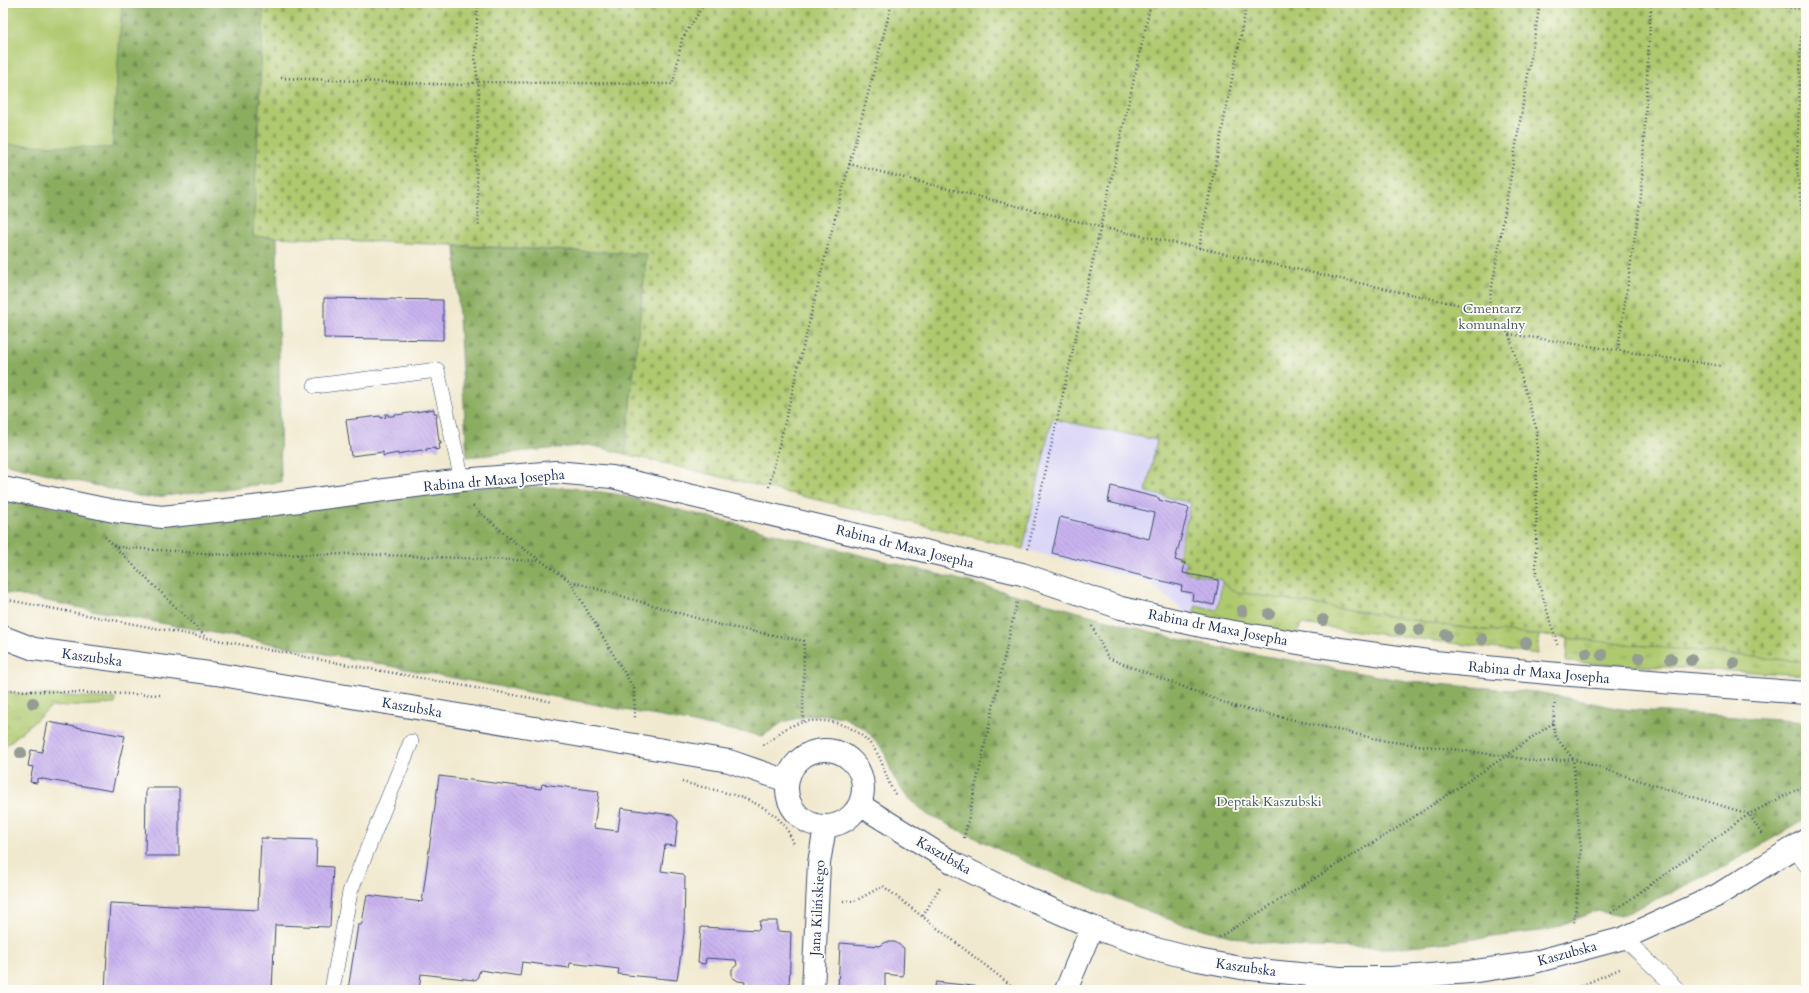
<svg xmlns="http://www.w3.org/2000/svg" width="1809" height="993" font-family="Cardo,serif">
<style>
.built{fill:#dad6f7}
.grass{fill:url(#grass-tufts);stroke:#657c66}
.forest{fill:url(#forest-firs);stroke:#536e60}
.cemetery{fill:url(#cemetery-stones);stroke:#657c66}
.pitch{fill:#afc96e;stroke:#657c66}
.building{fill:url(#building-back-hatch)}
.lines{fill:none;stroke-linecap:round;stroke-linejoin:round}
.service-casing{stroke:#3b4b6f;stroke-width:16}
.minor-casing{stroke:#3b4b6f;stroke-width:24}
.tertiary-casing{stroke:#3b4b6f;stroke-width:24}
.secondary-casing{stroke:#3b4b6f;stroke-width:24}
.path{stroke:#3b4b6f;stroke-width:2.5;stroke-dasharray:1 3;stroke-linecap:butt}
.service{stroke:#fff;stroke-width:15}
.minor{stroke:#fff;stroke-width:22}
.tertiary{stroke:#fff;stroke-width:22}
.secondary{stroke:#fff;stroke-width:22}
.tree{fill:#949c94}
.labels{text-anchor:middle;stroke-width:3.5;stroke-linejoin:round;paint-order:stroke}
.park-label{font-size:14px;fill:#475d63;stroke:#fdfcf7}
.street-label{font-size:14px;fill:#1b2f5e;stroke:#fdfcf7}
</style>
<defs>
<pattern id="grass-tufts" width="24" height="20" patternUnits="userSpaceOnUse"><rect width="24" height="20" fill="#afc96e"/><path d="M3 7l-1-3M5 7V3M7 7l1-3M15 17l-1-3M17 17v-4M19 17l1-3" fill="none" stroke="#8ea45e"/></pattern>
<pattern id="forest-firs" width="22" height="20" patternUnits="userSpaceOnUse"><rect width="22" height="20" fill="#8bad61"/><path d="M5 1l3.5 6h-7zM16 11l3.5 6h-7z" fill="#718d53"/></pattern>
<pattern id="cemetery-stones" width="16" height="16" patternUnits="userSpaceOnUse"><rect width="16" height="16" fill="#afc96e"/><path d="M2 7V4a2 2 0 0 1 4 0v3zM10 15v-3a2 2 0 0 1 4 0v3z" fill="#8ea45e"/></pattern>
<pattern id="building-back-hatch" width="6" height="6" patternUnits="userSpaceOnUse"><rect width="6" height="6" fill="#c9b3ef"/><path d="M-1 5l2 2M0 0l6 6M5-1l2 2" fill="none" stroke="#ac9acf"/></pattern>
</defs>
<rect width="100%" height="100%" fill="#fdfcf7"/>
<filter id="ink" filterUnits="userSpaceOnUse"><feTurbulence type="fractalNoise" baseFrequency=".025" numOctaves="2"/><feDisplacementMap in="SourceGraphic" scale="8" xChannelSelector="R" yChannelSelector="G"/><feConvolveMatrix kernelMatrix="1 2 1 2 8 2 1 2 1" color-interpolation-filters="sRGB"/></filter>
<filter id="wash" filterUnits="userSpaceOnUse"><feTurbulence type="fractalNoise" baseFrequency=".012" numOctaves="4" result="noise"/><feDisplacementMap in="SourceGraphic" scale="16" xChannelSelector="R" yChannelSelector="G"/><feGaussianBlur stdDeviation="0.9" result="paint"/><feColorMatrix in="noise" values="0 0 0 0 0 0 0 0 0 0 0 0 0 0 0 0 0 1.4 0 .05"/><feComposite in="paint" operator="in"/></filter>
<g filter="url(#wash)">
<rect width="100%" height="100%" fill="#f1e9cf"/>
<path class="built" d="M1052,419l105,21 -11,52 45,11 -14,56 9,2 -1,11 34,7 3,2 -5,29 -25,8 -43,-36 -126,-33z"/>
<g class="grass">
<path d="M1222,581l10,10 224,36 83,8 -2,19 -236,-30 -4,11 -105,-17 4,-13 21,5z"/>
<path d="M1567,638l239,24v13l-240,-13z"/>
<path d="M9,692l6,1 101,6 -1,5 -64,3 -48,41v-53z"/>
</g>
<g class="forest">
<path d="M3,3h5l-5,68z"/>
<path d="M122,3h142l-11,233 24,2 4,244 -134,16 -144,-35v-319l109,4z"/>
<path d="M455,246l192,8 -22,200 -36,-9 -122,12z"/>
<path d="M501,486l71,2 44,6 357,89 215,59 223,40 126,10 85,17 184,13v97l-90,52 -95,45 -24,-5 -49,19 -63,8 -92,10 -93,-1 -58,-8 -66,-17 -151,-60 -97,-47 -22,-19 -13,-20 -10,-27 -19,-21 -21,-11 -23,-3 -18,3 -19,5 -20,14 -682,-128 -78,-16v-96l110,25z"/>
</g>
<path class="cemetery" d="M264,3h1542v659l-350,-35 -224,-36 -13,-12 -35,-7 2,-11 -9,-2 14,-56 -45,-11 11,-52 -105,-21 -29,130 -398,-95 22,-200 -394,-18z"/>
<path class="pitch" d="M8,3h114l-10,145 -109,-4v-73z"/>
<g id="blocks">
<g class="building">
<path d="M324,298l119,2v40l-119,-2z"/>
<path d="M434,409v4h3v4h-1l3,24h2v3h-2l1,5 -5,1v-2l-9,1v2l-3,1 -1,-2 -20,3v1l-4,1v-2l-15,3v-4l-32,4 -5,-36 34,-4 1,2 5,-1 -1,-3h3v2h5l3,-2 1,1z"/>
<path d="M1111,486l48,12v2l30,8 -14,52 10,3 -2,10 36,7 -5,25 -22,-5 1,-7 -12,-2 1,-5 -130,-33 8,-36 89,22 6,-26 -47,-11z"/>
<path d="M48,722l77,14 -13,55 -75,-13v5l-7,-1 3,-15 -5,-1 3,-16 11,2z"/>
<path d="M439,776l102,13 1,-5 57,7 -5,37 24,3 3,-23 51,7 6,6 -3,25 -10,-1 -4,26 21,3 3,3 -1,56 -7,47 -59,-6 1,-5 -49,-6 -1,5 -47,-6 -2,14 -40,-6 -3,9 -3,1 -53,-6 -2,16h-71l10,-65h3l1,-2 5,-28 55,7z"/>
<path d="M146,788h33v68h-34z"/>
<path d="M261,838l56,2 -1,26 17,1 -3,60 -55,-2 -3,65h-167l5,-87 148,7z"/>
<path d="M760,921h17v10l14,1 -2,58h-45l1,-8 -7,-1 -6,-4v-8l5,-4 -1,-5 -30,-2 -1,6 -7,-1 3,-36 58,3z"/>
<path d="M886,942h9l9,6 -1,28 -18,-2v16h-47l2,-47 40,3z"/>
<path d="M936,982l56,6v2h-58z"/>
</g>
</g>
</g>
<g filter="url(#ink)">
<use href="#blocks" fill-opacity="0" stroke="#3b4b6f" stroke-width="1"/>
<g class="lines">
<defs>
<g id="service">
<path d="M315,386l122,-16 25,110"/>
<path d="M1793,848l13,17"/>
<path d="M1624,938l54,52"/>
<path d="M332,990l18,-98 61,-150"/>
</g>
<g id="minor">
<path d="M3,488l111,23 48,6 91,-10 209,-27 93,-8 57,5 410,97 99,34 85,19 98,17 131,18 123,12 248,19"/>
<path d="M1066,990l26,-63"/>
</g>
<path id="tertiary" d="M813,990l6,-127 6,-36"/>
<g id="secondary">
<path d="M3,637l31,12 182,25 513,87 58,20"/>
<circle cx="825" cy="788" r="38"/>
<path d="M860,805l95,59 60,29 77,34 60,21 46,12 43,8 98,10h52l78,-6 62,-9 93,-25 92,-42 90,-56"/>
</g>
</defs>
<use href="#service" class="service-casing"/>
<use href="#minor" class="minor-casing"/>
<use href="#tertiary" class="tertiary-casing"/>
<use href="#secondary" class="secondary-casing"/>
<g class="path">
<path d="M478,3l-3,57 3,22 195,2 9,-45 23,-36"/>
<path d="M1754,3l48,6 -5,157 9,85"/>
<path d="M1802,9v-6"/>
<path d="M281,78l180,7 17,-3 1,13 -3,63 3,69"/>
<path d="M849,164l251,63 99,21 48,-245"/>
<path d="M1199,248l289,63 52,-308"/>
<path d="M1488,311l21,23 28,97 -1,143 22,73"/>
<path d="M1509,334l212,32"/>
<path d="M1618,349l23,-153 10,-193"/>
<path d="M769,487l59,-242 64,-242"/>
<path d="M1806,500v35"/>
<path d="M473,506l41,36 56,39 150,44 84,16 -1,80"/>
<path d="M105,537l11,10 113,8 129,-1 182,7"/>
<path d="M116,548l89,88"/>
<path d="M1028,549l123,-546"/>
<path d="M570,582l64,107 1,29"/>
<path d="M3,599l324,62 226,41"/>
<path d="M1092,626l16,32 125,48 153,35 120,15"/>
<path d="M3,690l157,5"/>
<path d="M1555,700l-2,23 3,14 17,22 84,27 92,28 57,-29"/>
<path d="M1553,723l-47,33 35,6 32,-3 8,92 -7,74"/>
<path d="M763,745c11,-5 17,-15 28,-19 30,-13 69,-2 86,27 8,13 9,29 19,42"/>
<path d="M682,782c34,9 78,14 102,43 4,5 7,13 10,19"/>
<path d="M964,838l53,-237"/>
<path d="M843,901h12l28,-15 134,104"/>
<path d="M1611,913l138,-99 14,22"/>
<path d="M923,916l18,-31"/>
<path d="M1219,937l175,-107 112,-74"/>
<path d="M1571,990l51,-22"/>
</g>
<use href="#service" class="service"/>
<use href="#minor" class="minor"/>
<use href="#tertiary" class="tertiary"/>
<use href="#secondary" class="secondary"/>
</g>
<g class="tree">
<circle cx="1242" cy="611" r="6"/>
<circle cx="1269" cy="614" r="6"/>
<circle cx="1323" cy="620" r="6"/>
<circle cx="1400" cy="629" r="6"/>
<circle cx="1419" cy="630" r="6"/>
<circle cx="1446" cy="635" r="6"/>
<circle cx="1482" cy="639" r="6"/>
<circle cx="1526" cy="643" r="6"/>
<circle cx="1586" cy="653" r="6"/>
<circle cx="1602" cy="655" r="6"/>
<circle cx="1639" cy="658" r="6"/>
<circle cx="1671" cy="659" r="6"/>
<circle cx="1691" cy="660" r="6"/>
<circle cx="1734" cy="663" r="6"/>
<circle cx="33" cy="703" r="6"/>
<circle cx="21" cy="753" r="6"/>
</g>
</g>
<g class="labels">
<g class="park-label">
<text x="1492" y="313">Cmentarz<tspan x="1492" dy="16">komunalny</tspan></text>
<text x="1269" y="806">Deptak Kaszubski</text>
</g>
<g class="street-label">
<text transform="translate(494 480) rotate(-5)" y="5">Rabina dr Maxa Josepha</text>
<text transform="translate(905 546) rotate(14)" y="5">Rabina dr Maxa Josepha</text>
<text transform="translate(1218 627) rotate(11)" y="5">Rabina dr Maxa Josepha</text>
<text transform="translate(92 657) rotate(8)" y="5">Kaszubska</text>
<text transform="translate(1539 672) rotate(5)" y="5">Rabina dr Maxa Josepha</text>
<text transform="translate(412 707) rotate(10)" y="5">Kaszubska</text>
<text transform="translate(944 855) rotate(30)" y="5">Kaszubska</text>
<text transform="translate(817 908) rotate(-87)" y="5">Jana Kilińskiego</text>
<text transform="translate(1567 953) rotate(-15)" y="5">Kaszubska</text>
<text transform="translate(1246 967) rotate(8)" y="5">Kaszubska</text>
</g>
</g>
<rect width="1809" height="993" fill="none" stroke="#fdfcf7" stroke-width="16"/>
</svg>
